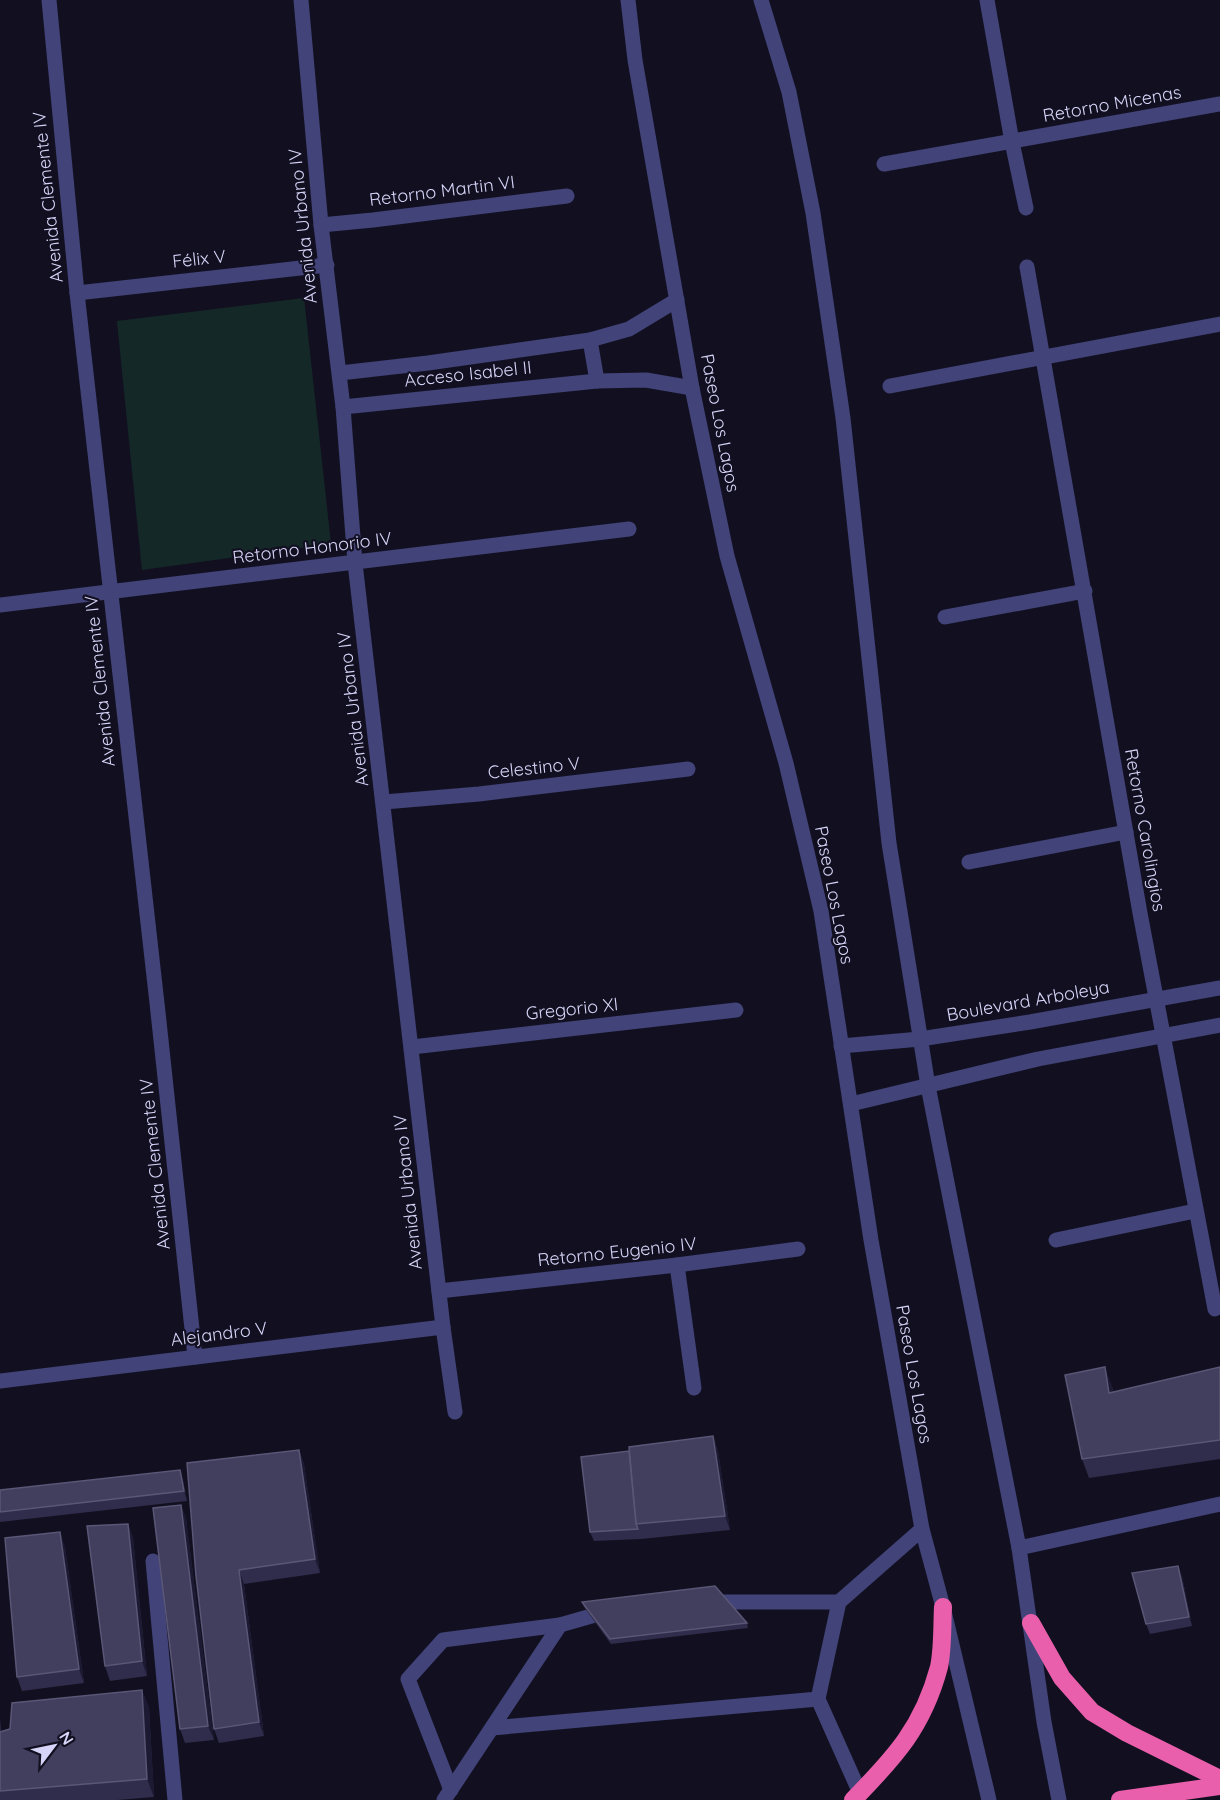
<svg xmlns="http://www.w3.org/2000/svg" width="1220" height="1800" font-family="Quicksand,sans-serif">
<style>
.green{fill:#142927}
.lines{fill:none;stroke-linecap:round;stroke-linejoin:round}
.minor{stroke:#414379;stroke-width:15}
.highway{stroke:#e95fab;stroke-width:18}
.wall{fill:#302c4b}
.shaded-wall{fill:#1c1932}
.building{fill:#413e5e;stroke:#595676;stroke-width:1.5}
.labels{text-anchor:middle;stroke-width:4.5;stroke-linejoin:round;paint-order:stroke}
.street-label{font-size:18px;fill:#d6d5f9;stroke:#121020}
</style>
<rect width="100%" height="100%" fill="#121020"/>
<path class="green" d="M304,298l27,246 -189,26 -25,-249z"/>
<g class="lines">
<g class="minor">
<path d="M49,0l28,293 80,710 38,354"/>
<path d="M301,0l20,225 22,182 12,156 88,764 12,85"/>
<path d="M628,0l7,60 57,328 35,168 59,207 35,148 50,329 51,289 21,78 46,193"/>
<path d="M761,0l28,92 24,121 30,205 46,425 39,243 91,462 25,174 15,78"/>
<path d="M987,0l25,142 14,66"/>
<path d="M884,164l336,-60"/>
<path d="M321,225l52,-5 194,-24"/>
<path d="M1027,267l113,646 75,396"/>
<path d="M77,293l250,-28"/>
<path d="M590,340l7,41"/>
<path d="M340,373l88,-10 162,-23 39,-11 48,-29"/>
<path d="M890,386l330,-62"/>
<path d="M343,407l254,-26 49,-1 46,8"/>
<path d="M0,605l629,-76"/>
<path d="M945,617l140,-26"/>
<path d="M384,802l95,-8 209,-25"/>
<path d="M969,862l157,-30"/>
<path d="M841,1046l79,-7 110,-17 190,-34"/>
<path d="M412,1047l324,-37"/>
<path d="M851,1104l187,-45 182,-34"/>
<path d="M1056,1240l139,-29"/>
<path d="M677,1265l17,123"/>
<path d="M439,1291l238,-26 121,-16"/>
<path d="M0,1381l443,-54"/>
<path d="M1019,1548l201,-44"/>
<path d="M153,1561l22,239"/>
<path d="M710,1602h129"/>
<path d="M492,1728l326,-29"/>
<path d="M451,1790l-43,-111 35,-39 117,-15"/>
<path d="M860,1793l-42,-94 21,-97 83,-73"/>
<path d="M444,1800l116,-175 49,-14"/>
</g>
<g class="highway">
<path d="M1031,1623l31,55 30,34 35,21 93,46"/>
<path d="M853,1800c42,-43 70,-73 86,-133 4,-19 3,-41 4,-60"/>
<path d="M1120,1800l100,-14"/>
</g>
</g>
<g class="wall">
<path d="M1220,1367v92l-131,19 -7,-19 30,-73 1,6z"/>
<path d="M713,1436l5,15 12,79 -89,9 -47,2 -4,-9 39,-81z"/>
<path d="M299,1450l5,14 16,109 -76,11 20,152 -45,7 -5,-14 -18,-153z"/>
<path d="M180,1470l3,10 4,21 -187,21v-32z"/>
<path d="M181,1505l5,14 28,221 -29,3 -5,-14z"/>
<path d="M128,1524l5,14 14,138 -37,5 -5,-15z"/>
<path d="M65,1547l19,136 -62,8 -5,-14z"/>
<path d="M1182,1576l10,50 -42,8 -4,-10z"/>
<path d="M582,1602l165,21 1,5 -137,16 -27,-37z"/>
<path d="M142,1690l7,18 5,89 -37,3h-117v-82l1,13z"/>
</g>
<g class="shaded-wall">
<path d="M1105,1367l7,19 4,25 -7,-18z"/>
<path d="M713,1436l5,15 12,79 -5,-14z"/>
<path d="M299,1450l5,14 16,109 -5,-14z"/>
<path d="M180,1470l3,10 4,21 -3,-10z"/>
<path d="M181,1505l5,14 28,221 -6,-14z"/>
<path d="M128,1524l5,14 14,138 -5,-15z"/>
<path d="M60,1532l5,15 19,136 -5,-14z"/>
<path d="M1178,1566l4,10 10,50 -3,-9z"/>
<path d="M239,1570l5,14 20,152 -5,-14z"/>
<path d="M142,1690l7,18 5,89 -7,-18z"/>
</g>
<g class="building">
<path d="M1105,1367l4,26 111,-26v73l-138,19 -17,-84z"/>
<path d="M713,1436l12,80 -89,8 -7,-77z"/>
<path d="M299,1450l16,109 -76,11 20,152 -45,7 -18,-153 -9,-113z"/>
<path d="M629,1451l7,73 2,5 -48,3 -9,-75z"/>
<path d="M180,1470l4,21 -184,21v-22z"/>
<path d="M181,1505l27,221 -28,3 -27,-221z"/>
<path d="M128,1524l14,137 -37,5 -18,-140z"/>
<path d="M60,1532l19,137 -62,8 -12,-139z"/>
<path d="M1178,1566l11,51 -43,7 -14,-51z"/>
<path d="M715,1586l32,37 -137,16 -28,-37z"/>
<path d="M142,1690l5,89 -147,12v-59l10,-3 2,-26z"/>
</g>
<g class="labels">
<g class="street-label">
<text transform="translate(1112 104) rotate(-10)" y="6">Retorno Micenas</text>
<text transform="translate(442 191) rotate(-7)" y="6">Retorno Martin VI</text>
<text transform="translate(48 197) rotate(-96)" y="6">Avenida Clemente IV</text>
<text transform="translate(303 226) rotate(-96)" y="6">Avenida Urbano IV</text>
<text transform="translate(199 259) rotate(-6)" y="6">Félix V</text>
<text transform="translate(468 374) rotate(-6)" y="6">Acceso Isabel II</text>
<text transform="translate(720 423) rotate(79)" y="6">Paseo Los Lagos</text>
<text transform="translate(312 548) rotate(-7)" y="6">Retorno Honorio IV</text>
<text transform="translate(100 681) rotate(-96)" y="6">Avenida Clemente IV</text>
<text transform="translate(353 709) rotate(-97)" y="6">Avenida Urbano IV</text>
<text transform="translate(534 768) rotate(-6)" y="6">Celestino V</text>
<text transform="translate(1145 830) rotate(80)" y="6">Retorno Carolingios</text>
<text transform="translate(834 895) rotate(79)" y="6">Paseo Los Lagos</text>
<text transform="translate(1028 1001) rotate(-10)" y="6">Boulevard Arboleya</text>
<text transform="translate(572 1009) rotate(-6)" y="6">Gregorio XI</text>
<text transform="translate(155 1164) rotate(-96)" y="6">Avenida Clemente IV</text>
<text transform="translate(408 1192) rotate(-96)" y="6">Avenida Urbano IV</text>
<text transform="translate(617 1252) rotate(-6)" y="6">Retorno Eugenio IV</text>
<text transform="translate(219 1334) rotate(-7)" y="6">Alejandro V</text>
<text transform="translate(914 1374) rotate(80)" y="6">Paseo Los Lagos</text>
</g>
</g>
<g transform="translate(54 1746) rotate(58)" stroke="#121020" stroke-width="4.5" paint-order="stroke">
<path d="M0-4.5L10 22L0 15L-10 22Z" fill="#d6d5f9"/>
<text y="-9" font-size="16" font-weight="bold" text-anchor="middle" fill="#d6d5f9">N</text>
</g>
</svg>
